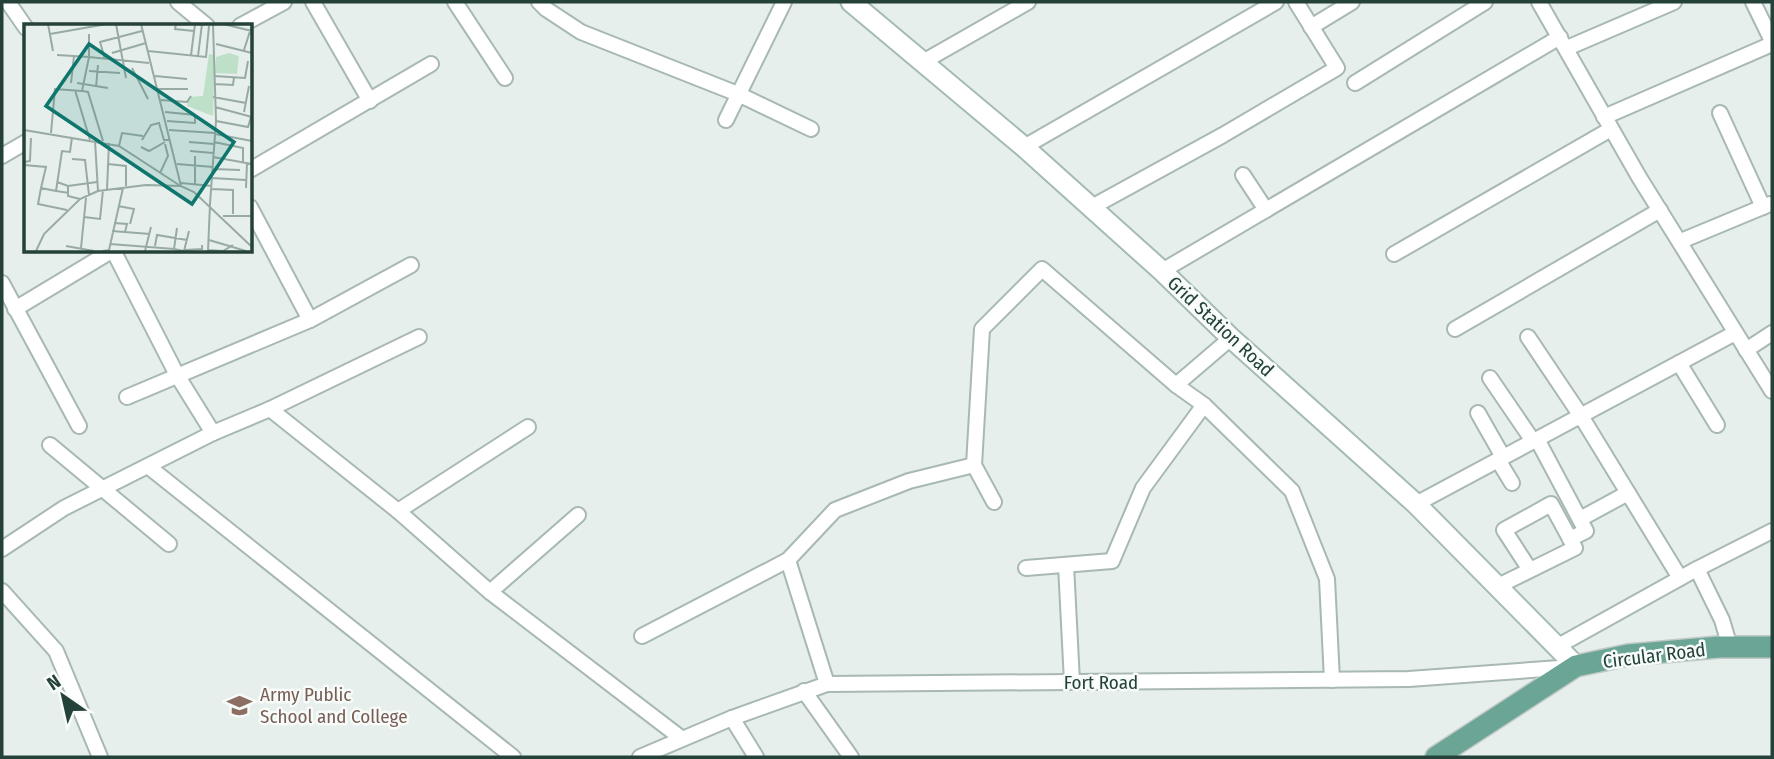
<svg xmlns="http://www.w3.org/2000/svg" width="1774" height="759" font-family="'Fira Sans Condensed',sans-serif">
<style>
.lines{fill:none;stroke-linecap:round;stroke-linejoin:round}
.street-casing{stroke:#a8b8b2;stroke-width:18}
.secondary-casing{stroke:#a4bbb3;stroke-width:23}
.primary-casing{stroke:#c2cac8;stroke-width:24}
.street{stroke:#fff;stroke-width:14}
.secondary{stroke:#fff;stroke-width:19}
.primary{stroke:#6aa596;stroke-width:21}
.labels{text-anchor:middle;stroke-width:5;stroke-linejoin:round;paint-order:stroke}
.street-label{font-size:19px;fill:#24423a;stroke:#f7fbf9}
.education-label{font-size:19px;fill:#785e54;stroke:#f7fbf9;text-anchor:start}
.inset-road{fill:none;stroke:#98aaa4;stroke-width:2}
.view{fill:#0f766e;fill-opacity:0.15;stroke:#0f766e;stroke-width:3.5}
.inset-edge{fill:none;stroke:#24423a;stroke-width:3.5}
</style>
<rect width="100%" height="100%" fill="#e6efeb"/>
<g class="lines">
<defs>
<g id="street">
<path d="M8,2l18,26"/>
<path d="M178,2l29,24"/>
<path d="M313,2l57,99"/>
<path d="M455,2l50,76"/>
<path d="M539,2l7,7 35,23 157,62 73,35"/>
<path d="M1539,2l100,175 133,214"/>
<path d="M1753,2l19,39"/>
<path d="M240,26l44,-24"/>
<path d="M1311,27l41,-25"/>
<path d="M1567,48l107,-46"/>
<path d="M921,63l107,-61"/>
<path d="M1355,83l130,-81"/>
<path d="M1720,113l43,94"/>
<path d="M1604,117l168,-73"/>
<path d="M726,120l58,-118"/>
<path d="M1024,147l252,-145"/>
<path d="M2,156l24,-14"/>
<path d="M250,170l181,-106"/>
<path d="M1243,175l23,35"/>
<path d="M250,207l60,113"/>
<path d="M1092,207l131,-72 114,-67 -41,-66"/>
<path d="M1681,241l89,-37"/>
<path d="M113,250l64,125 36,58 57,-24 128,102 92,81 191,146"/>
<path d="M1394,254l217,-125"/>
<path d="M1162,271l398,-234"/>
<path d="M2,283l77,143"/>
<path d="M15,309l98,-59"/>
<path d="M1455,329l205,-119"/>
<path d="M1528,337l53,79 99,162"/>
<path d="M1746,350l26,-17"/>
<path d="M1679,363l38,62"/>
<path d="M1490,378l43,63"/>
<path d="M127,397l183,-77 101,-55"/>
<path d="M1204,405l88,86 35,88 5,101"/>
<path d="M270,409l149,-72"/>
<path d="M1478,413l25,44"/>
<path d="M1537,439l49,92 -16,8"/>
<path d="M50,445l119,99"/>
<path d="M1498,460l14,23"/>
<path d="M149,467l364,290"/>
<path d="M994,502l-20,-37 8,-136 60,-60 134,116 55,-47"/>
<path d="M1416,504l319,-171"/>
<path d="M398,511l130,-84"/>
<path d="M1580,519l48,-26"/>
<path d="M2,549l62,-41 149,-75"/>
<path d="M1066,565l6,117"/>
<path d="M1026,568l86,-7 31,-73 61,-83 -28,-20"/>
<path d="M1697,569l25,51 8,27"/>
<path d="M1498,586l77,-38 -24,-44 -47,26 26,40"/>
<path d="M2,591l54,60 44,106"/>
<path d="M490,592l88,-77"/>
<path d="M642,636l146,-76"/>
<path d="M1558,646l135,-75 79,-40"/>
<path d="M827,684l-39,-124 47,-50 74,-29 65,-16"/>
<path d="M804,691l47,66"/>
<path d="M732,718l24,39"/>
<path d="M640,757l92,-39 95,-34 582,-5 164,-12"/>
</g>
<path id="secondary" d="M851,2l173,145 138,124 69,67 185,166 160,162"/>
<path id="primary" d="M1436,757l140,-91 52,-11 91,-8h53"/>
</defs>
<use href="#street" class="street-casing"/>
<use href="#secondary" class="secondary-casing"/>
<use href="#primary" class="primary-casing"/>
<use href="#street" class="street"/>
<use href="#secondary" class="secondary"/>
<use href="#primary" class="primary"/>
</g>
<defs>
<symbol id="university-bare" viewBox="-9 -9 18 18"><path d="M0-5L7-2L0 1L-7-2ZM-4 1L0 2.5L4 1V4Q0 6-4 4Z" fill="#8d6e63" stroke="#f7fbf9" stroke-width="2.5" paint-order="stroke"/></symbol>
</defs>
<g fill-rule="evenodd">
<use href="#university-bare" x="222" y="688" width="35" height="35"/>
</g>
<g class="labels">
<g class="street-label">
<text transform="translate(1221 326) rotate(43)" y="7">Grid Station Road</text>
<text transform="translate(1654 655) rotate(-7)" y="7">Circular Road</text>
<text x="1101" y="689">Fort Road</text>
</g>
<g class="education-label">
<text x="260" y="701">Army Public<tspan x="260" dy="22">School and College</tspan></text>
</g>
</g>
<g transform="translate(24 24)">
<rect width="228" height="228" fill="#e6efeb"/>
<path d="M205,29l10,3 -2,18 -22,-1 1,-16zM185,30l6,1 -2,61 -26,-10 2,-9 14,-1z" fill="#bfe0c8"/>
<path class="inset-road" d="M24,0l5,27M92,0l10,54M117,0l40,162M152,0l-1,5 19,2M199,0l29,7M26,10l57,-10M192,20l36,9M220,26l8,-25M124,27l58,6 3,-31M88,29l34,-10M33,31l32,2v-23M167,31l4,-31M174,32l4,-32M81,35l-5,-17 42,-11M108,44l16,31M65,47l31,2M131,52l32,3M190,52l31,2 3,-17M47,59l3,-27M53,59l31,5M190,60l19,1 1,-8M72,63l2,-22M134,65h30M51,66l15,50M189,73l33,6M137,76l26,2 4,-6M191,83l37,10M141,88l30,3v8l-28,-2M220,88l5,-26M192,97l32,6 3,-10M0,106l95,16 60,39M145,106l46,3M27,109l4,-44 27,2M191,110l37,7M118,116l9,-15 8,-2 5,17h5M71,117l3,50M79,117l-15,-49 -6,-1 7,-34 60,6M165,118l25,2M190,118l29,6v15M95,122l3,-13 21,3M117,123l8,4 16,-9M166,127l23,2M189,133l39,7M48,135l13,1 4,35M0,138l6,-1 1,-23M84,140l18,2v20M153,140l36,3M0,141l22,2 -5,21 15,3M189,145l27,1M136,149l8,-17 -3,-12M188,154l34,2M33,158l11,4 29,-4M157,159l31,3M171,160v-28M44,162v10l12,3M17,164l-3,16 29,6M222,164l1,-25M83,165l2,-46M188,165l21,1v24M45,169l-13,-2 6,-40 8,1 2,-15M186,180l6,-83 -3,-97M94,182l16,3 -4,15M199,192h29M60,193l16,2 3,-29M90,199l13,1 -2,8M88,207l38,3M185,216l37,11M86,220l64,5 3,-21M42,222l28,5M131,222l2,-11 30,5M57,224l5,-50M150,225l10,2 5,-20M161,226l17,-1v-4M184,226l15,1 10,-6M12,227l8,-17 36,-35 18,-8 48,-6 35,1 13,6 58,55M79,227l6,-1 14,-62M121,227l6,-24M184,227l2,-47"/>
<path class="view" d="M65,20l145,98 -42,62 -146,-98z"/>
<rect width="228" height="228" class="inset-edge"/>
</g>
<rect width="1774" height="759" fill="none" stroke="#24423a" stroke-width="7"/>
<g transform="translate(63 696) rotate(326)" stroke="#f7fbf9" stroke-width="5" paint-order="stroke">
<path d="M0-5L12 26L0 18L-12 26Z" fill="#24423a"/>
<text y="-10" font-size="19" font-weight="bold" text-anchor="middle" fill="#24423a">N</text>
</g>
</svg>
